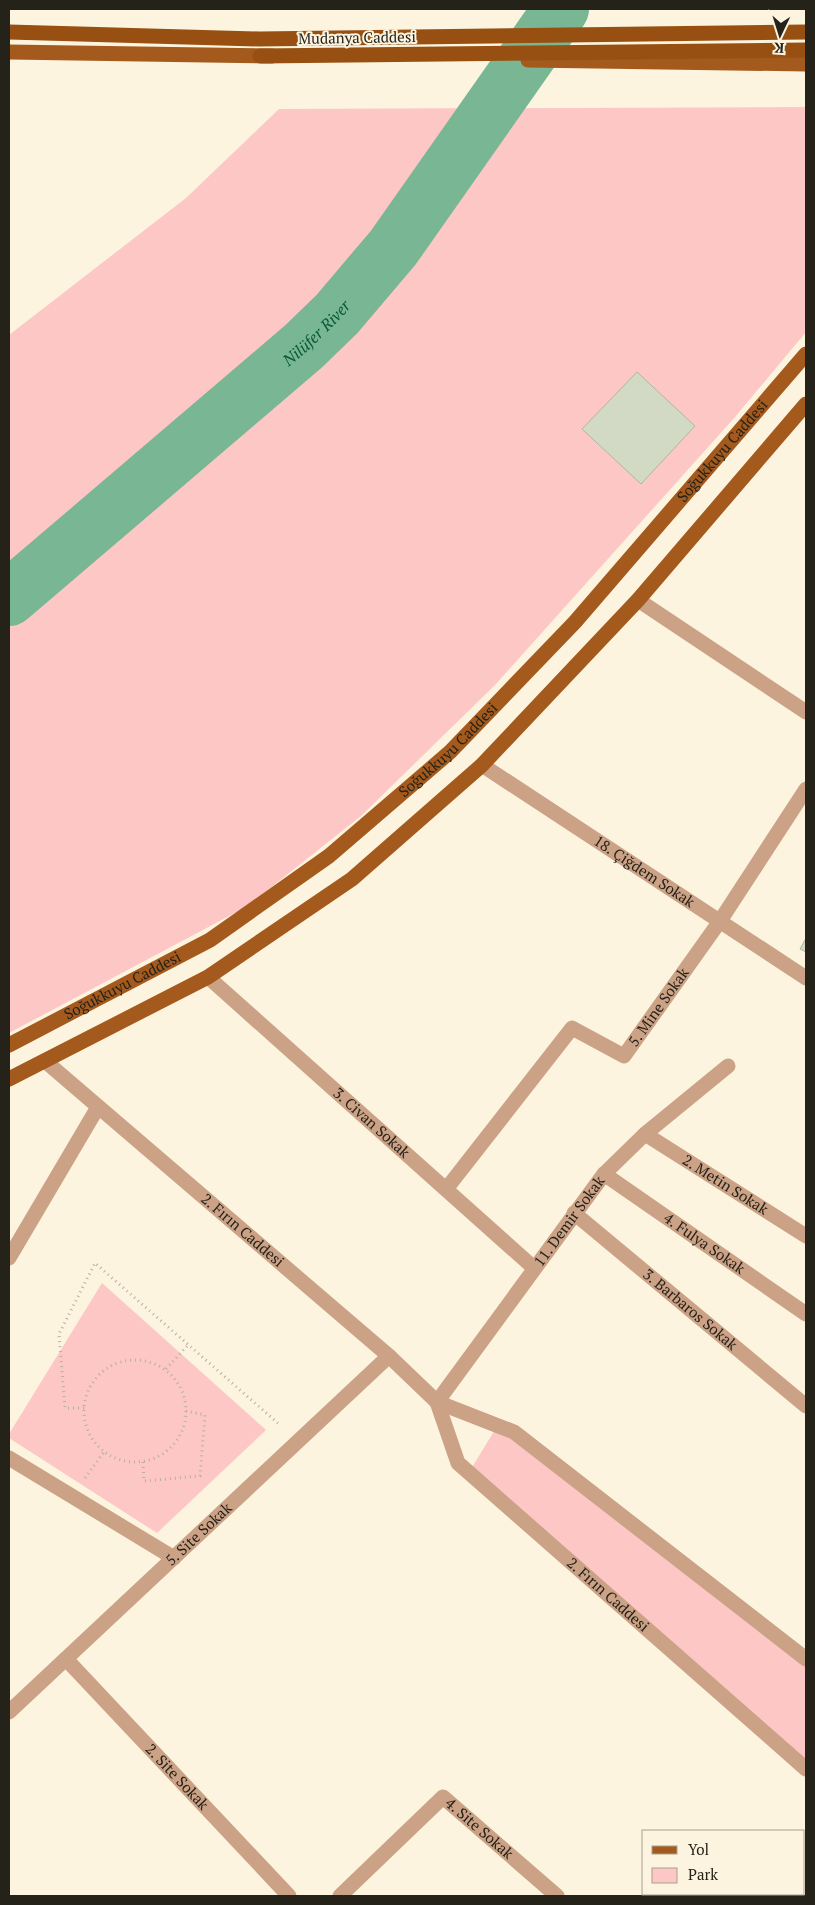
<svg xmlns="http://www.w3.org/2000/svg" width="815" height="1905" font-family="'PT Serif',serif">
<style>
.green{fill:#fcc7c5}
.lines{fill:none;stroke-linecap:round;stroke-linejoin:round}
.river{stroke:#79b794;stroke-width:56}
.building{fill:#d2dac5;stroke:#afb7a2}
.path{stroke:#b7b0a0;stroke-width:3;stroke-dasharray:1 4;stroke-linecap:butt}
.minor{stroke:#cca286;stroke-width:15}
.primary{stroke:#a45a1d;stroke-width:15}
.trunk{stroke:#975012;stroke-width:15}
.labels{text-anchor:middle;stroke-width:4;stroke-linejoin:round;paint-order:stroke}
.street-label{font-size:15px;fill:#25221a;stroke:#fcf4df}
.water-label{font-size:16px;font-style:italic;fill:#0a5838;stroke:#fcf4df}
</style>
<rect width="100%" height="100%" fill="#fcf4df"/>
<g class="green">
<path d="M806,107v225l-71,85 -239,267 -135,132 -115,91 -237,126v-698l177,-137 93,-89z"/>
<path d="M102,1283l164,147 -109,103 -148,-95v-4z"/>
<path d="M496,1428l17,6 293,231v99l-335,-295z"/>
</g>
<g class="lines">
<path class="river" id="s1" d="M9,598l295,-252 33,-32 56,-66 168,-239"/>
</g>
<g class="building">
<path d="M637,372l58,54 -54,58 -59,-55z"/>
<path d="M806,938v14l-6,-3z"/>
</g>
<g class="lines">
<g class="path">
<circle cx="135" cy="1411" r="51"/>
<path d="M166,1369l22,-24"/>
<path d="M84,1408h-19l-6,-74 36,-71 185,162"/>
<path d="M143,1462l1,19 56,-5 5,-61 -19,-4"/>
<path d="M85,1478l19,-26"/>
</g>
<g class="minor">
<path d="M638,600l168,112"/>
<path id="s2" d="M482,765l324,213"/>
<path id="s3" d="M208,977l326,291"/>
<path id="s4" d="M45,1061l344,295 48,46 77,30 292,227"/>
<path id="s5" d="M645,1134l161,102"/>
<path id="s6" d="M604,1174l202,140"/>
<path id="s7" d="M447,1188l125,-160 52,28 96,-135 86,-132"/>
<path id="s8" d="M574,1213l232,193"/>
<path d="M9,1258l89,-151"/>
<path id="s9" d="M437,1402l21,61 348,306"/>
<path id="s10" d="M437,1402l167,-228 41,-40 83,-68"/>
<path d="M9,1458l165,100"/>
<path id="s11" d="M66,1659l223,237"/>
<path id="s12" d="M9,1712l380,-356"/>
<path id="s13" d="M340,1896l103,-99 114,99"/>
</g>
<g class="primary">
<path d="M9,52l263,4"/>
<path d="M528,60l278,4"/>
<path id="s14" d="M9,1045l201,-105 119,-84 121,-104 125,-130 231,-268"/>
<path d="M9,1079l199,-102 144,-98 130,-114 156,-165 168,-196"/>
</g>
<g class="trunk">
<path d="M9,32l250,7 547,-7"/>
<path d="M260,56l546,-6"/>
</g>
</g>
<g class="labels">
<g class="street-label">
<text transform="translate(357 38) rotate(-1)" y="5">Mudanya Caddesi</text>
<text dy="5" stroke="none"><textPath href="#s14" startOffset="938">Soğukkuyu Caddesi</textPath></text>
<text dy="5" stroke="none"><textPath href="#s14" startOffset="532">Soğukkuyu Caddesi</textPath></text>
<text dy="5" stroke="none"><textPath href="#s2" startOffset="194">18. Çiğdem Sokak</textPath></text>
<text dy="5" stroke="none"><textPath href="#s14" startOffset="128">Soğukkuyu Caddesi</textPath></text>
<text dy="5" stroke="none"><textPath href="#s7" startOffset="322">5. Mine Sokak</textPath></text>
<text dy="5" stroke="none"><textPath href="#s3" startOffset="219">3. Civan Sokak</textPath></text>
<text dy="5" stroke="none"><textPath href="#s5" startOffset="95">2. Metin Sokak</textPath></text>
<text dy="5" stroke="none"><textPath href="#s10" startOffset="224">11. Demir Sokak</textPath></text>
<text dy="5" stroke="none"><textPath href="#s4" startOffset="260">2. Fırın Caddesi</textPath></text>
<text dy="5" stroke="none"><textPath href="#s6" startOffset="122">4. Fulya Sokak</textPath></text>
<text dy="5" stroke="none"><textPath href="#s8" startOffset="151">3. Barbaros Sokak</textPath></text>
<text dy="5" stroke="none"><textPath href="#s12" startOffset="260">5. Site Sokak</textPath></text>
<text dy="5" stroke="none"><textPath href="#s9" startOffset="264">2. Fırın Caddesi</textPath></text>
<text dy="5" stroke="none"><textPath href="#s11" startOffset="162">2. Site Sokak</textPath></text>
<text dy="5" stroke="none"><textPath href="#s13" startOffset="191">4. Site Sokak</textPath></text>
</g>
<g class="water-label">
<text dy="6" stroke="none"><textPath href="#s1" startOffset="406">Nilüfer River</textPath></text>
</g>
</g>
<rect width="815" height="1905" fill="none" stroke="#25221a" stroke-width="20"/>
<rect x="642" y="1830" width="162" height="65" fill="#fcf4df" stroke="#a6a090"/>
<rect x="652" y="1846" width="25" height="8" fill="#a45a1d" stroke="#a6a090"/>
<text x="688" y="1855" font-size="15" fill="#25221a">Yol</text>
<rect x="652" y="1868" width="25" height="15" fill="#fcc7c5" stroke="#a6a090"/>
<text x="688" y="1880" font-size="15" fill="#25221a">Park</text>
<g transform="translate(780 35) rotate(184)" stroke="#fcf4df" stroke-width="4" paint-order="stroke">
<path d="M0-4L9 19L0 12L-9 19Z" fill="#25221a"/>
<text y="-8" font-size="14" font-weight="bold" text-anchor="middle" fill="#25221a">K</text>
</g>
</svg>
